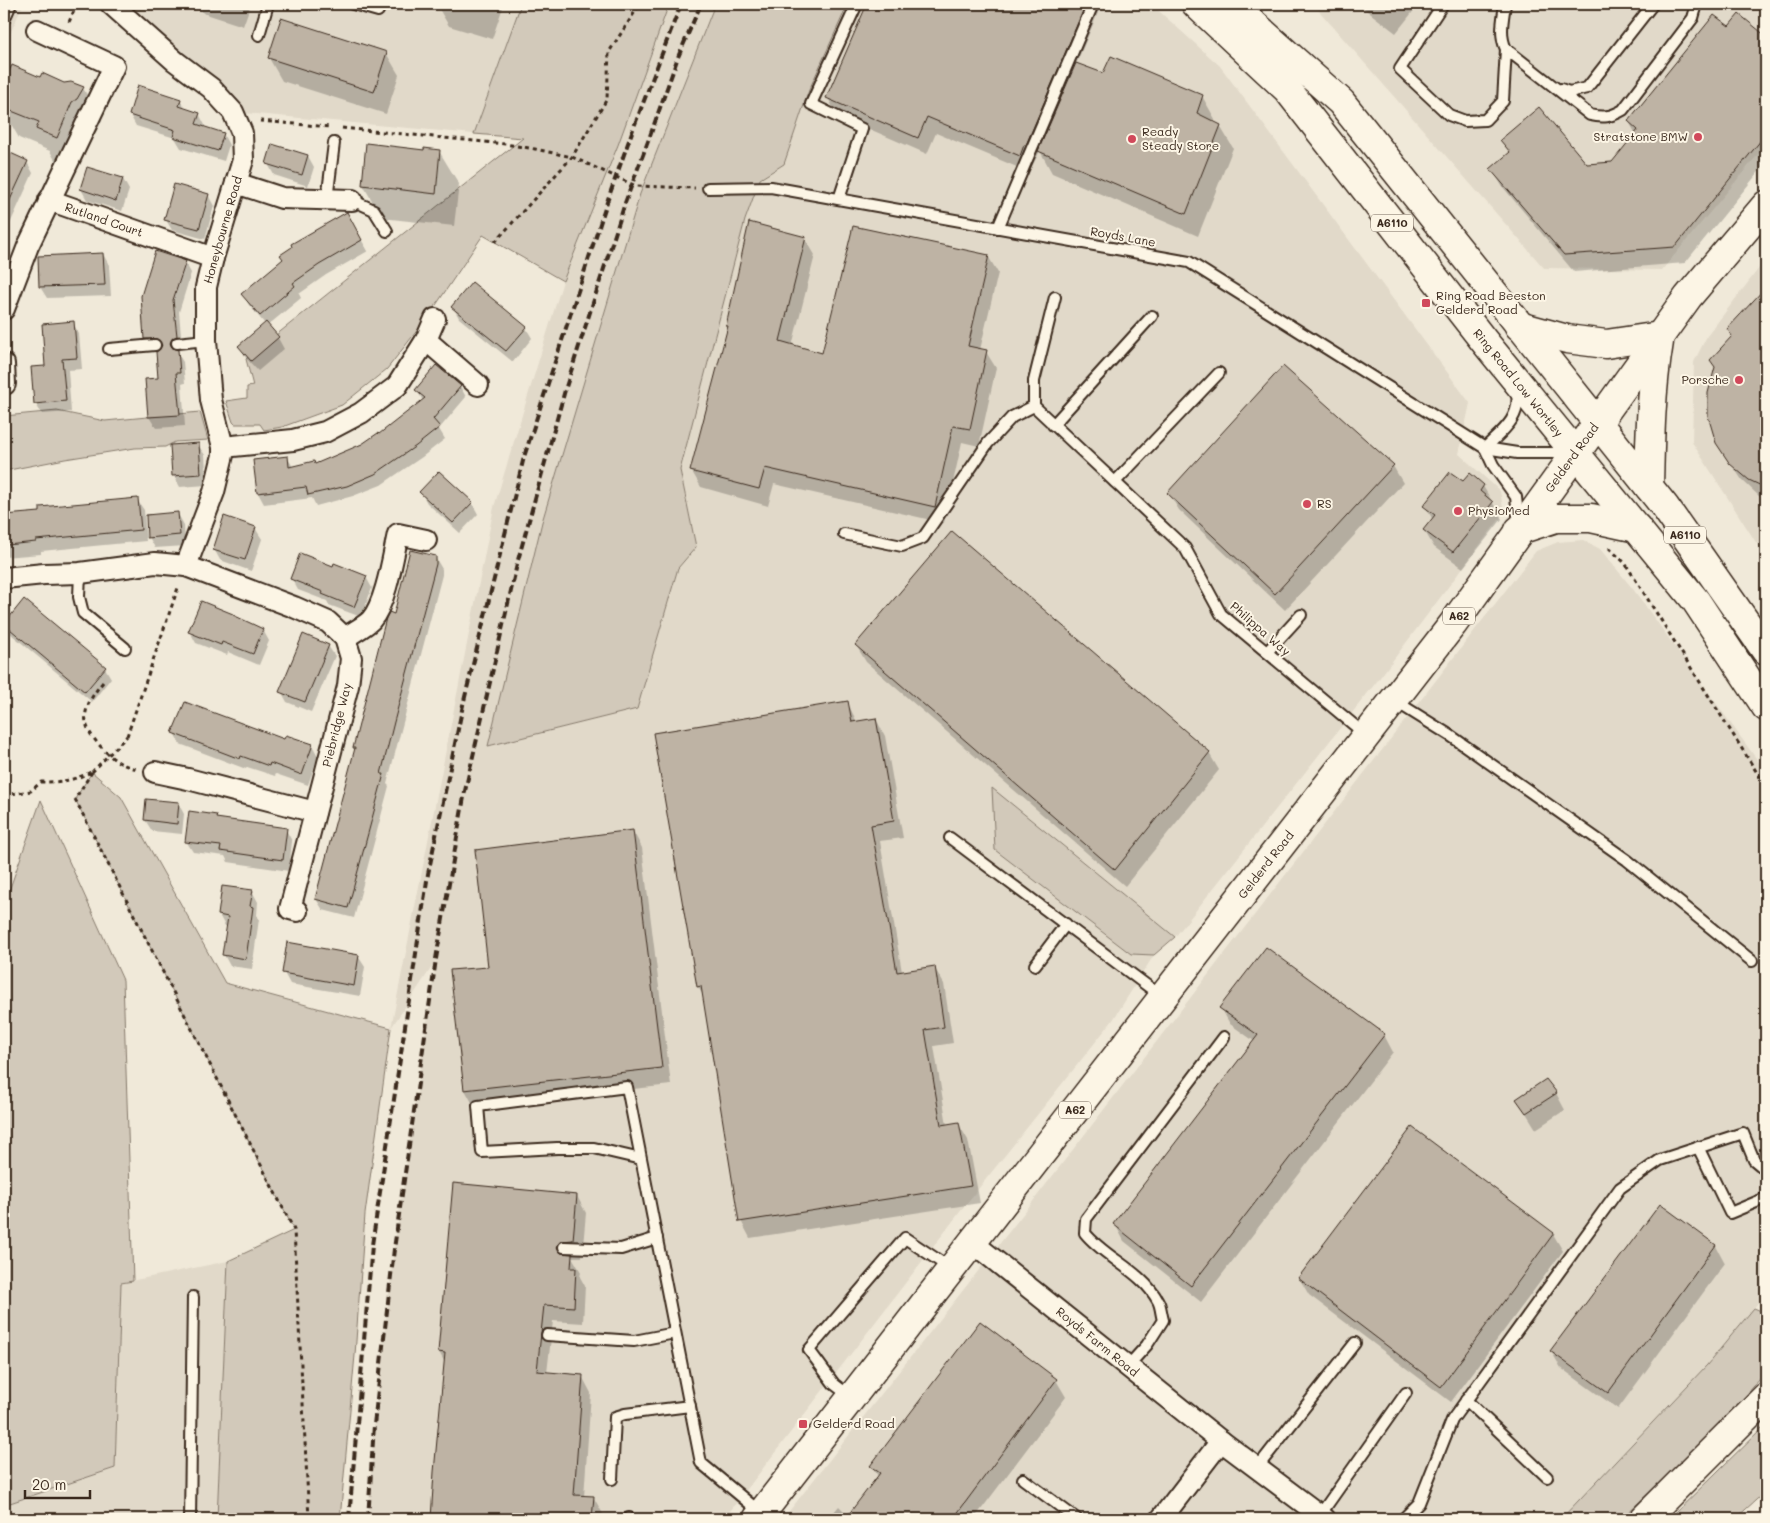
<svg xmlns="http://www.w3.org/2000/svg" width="1770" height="1523" font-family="Mali,sans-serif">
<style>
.built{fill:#e1d9c9}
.green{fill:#d2c9ba;stroke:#867a6c}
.shadow{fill:#0003}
.building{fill:#beb3a4;stroke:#3b2a1e}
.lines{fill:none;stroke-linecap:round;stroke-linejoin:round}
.service-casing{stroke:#3b2a1e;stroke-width:14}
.minor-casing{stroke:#3b2a1e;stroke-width:24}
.primary-casing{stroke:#3b2a1e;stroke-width:31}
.trunk-casing{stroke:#3b2a1e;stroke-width:31}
.motorway-casing{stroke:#3b2a1e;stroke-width:31}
.path{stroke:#3b2a1e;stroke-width:3;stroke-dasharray:4 4;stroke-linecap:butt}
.service{stroke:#fcf5e5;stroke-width:10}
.minor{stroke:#fcf5e5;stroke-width:20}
.primary{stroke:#fcf5e5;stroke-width:28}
.trunk{stroke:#fcf5e5;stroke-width:28}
.motorway{stroke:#fcf5e5;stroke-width:28}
.rail{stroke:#3b2a1e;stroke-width:4;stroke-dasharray:8 4;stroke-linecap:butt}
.path-bridge{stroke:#3b2a1e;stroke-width:3;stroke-dasharray:4 4;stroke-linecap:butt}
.poi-dot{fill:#d1495b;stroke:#fcf5e5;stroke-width:2}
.labels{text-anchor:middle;stroke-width:4;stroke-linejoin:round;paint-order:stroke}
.shield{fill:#fcf5e5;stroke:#75675a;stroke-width:1}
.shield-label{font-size:11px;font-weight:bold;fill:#3b2a1e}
.poi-label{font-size:12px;fill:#3b2a1e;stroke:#fcf5e5;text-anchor:start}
.street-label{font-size:12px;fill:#3b2a1e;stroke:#fcf5e5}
</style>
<rect width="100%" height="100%" fill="#f0e9d9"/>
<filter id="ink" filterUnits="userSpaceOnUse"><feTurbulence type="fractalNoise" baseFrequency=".02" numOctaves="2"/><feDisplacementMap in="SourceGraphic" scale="10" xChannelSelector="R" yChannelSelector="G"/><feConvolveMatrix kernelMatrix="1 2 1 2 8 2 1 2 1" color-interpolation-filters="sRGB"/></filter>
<g filter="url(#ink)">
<g class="built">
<path d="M4,4h19l-19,44z"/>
<path d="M111,4h410l-47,130 -241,-22z"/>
<path d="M669,4h46l-75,190 -98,328 -53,224 148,-37 41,-141 18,-21 -16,-77 65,-250 15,-41 24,-15 25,-74 39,-86h303l69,62 250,337 -11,51 41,37 4,22 -126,167 -203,257 -183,-148 139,165 23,1 -41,65 -150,188 -239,311h-356l6,-94 20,-176 42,-288 -45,67 103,-521 69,-226 55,-136z"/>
<path d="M1313,4h453v141l-104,125 -118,-2z"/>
<path d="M1766,259v299l-74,-116 2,-80 13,-26z"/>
<path d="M1583,540l17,9 33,40 133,183v521l-59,72 -146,154h-778l244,-310 509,-658 22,-9z"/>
<path d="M228,1261l-11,258h-213v-14l111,-37 6,-185z"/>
</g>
<g class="green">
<path d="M521,4h148l-51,141 -55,136 -80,-46 -53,79 -43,55 -45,36 -60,22 -18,3 -4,-6h-25l-2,-2 -7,-21 21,-3v-11l6,-1 -7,-27 277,-221 -49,-4z"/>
<path d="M715,4h133l-39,86 -25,74 -24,15 -15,41 -65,250 16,77 -18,21 -41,141 -149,37 54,-224 98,-328z"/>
<path d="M57,411l48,10 95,-9 8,28 -33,2 -10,5 -30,1 -70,11 -61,12v-55z"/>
<path d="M92,772l29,25 104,186 166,45 -26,186 -10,141 -15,164h-123l11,-258 66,-31 -219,-431z"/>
<path d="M992,788l183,149 -21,18 -23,-1 -136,-104z"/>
<path d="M41,800l82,180 10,301 -12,2 -6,185 -111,37v-600z"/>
<path d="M1754,1308l12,5v59c-44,53 -95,100 -145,147h-60l146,-154z"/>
<path d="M1766,1424v67l-31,28h-66z"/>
</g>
<g class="shadow">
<path d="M198,4h53l-8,22 -40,-13z"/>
<path d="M436,4h68l-12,35 -43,-13z"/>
<path d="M868,4h230l2,4 -24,56 28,11 98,21 13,23 -1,4 6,3 13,22 -35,88 -146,-63 -12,-22 -11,21 -93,-39 -9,21 -90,-39 -9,-17z"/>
<path d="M1358,4h61l-23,29z"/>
<path d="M1739,16l27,22v125l-81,100 -111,9 -72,-86 -10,-17 18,-15 -8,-14 84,25 26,-2 24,-29 -7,-12 100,-94z"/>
<path d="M386,53l13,22 -13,39 -104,-33 -13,-23z"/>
<path d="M12,66l29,13 42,9 19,33 -6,11 -6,3 -14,35 -20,-8 -6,-11 -31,-13 -15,-26v-28z"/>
<path d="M180,100l6,10 13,4 6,11 -1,3 19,6 6,11 -5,16 -43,-13 -6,-10 -39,-12 -6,-11z"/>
<path d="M4,151l23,11 6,11 -29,64z"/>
<path d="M439,151l20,33 -5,42 -72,-8 -19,-33z"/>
<path d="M308,156l6,11 -6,19 -34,-11 -6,-11z"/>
<path d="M123,179l6,11 -7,21 -35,-11 -6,-11z"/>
<path d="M208,195l6,11 -9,33 -33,-9 -6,-10z"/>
<path d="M346,214l22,37 -42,24 -27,19 2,4 -34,28 11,12 6,11 -26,22 -12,-13 -6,-11 25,-23 -16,-19 -6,-10z"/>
<path d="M805,238l10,17 -23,91 31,9 165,-99 10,17 -18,77 6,2 10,16 -17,78 -17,-4 -18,81 -170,-39 -6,22 -67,-19 -10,-17 38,-142 -2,-3z"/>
<path d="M103,254l6,11 2,31 -64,2 -7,-11z"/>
<path d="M185,262l6,11 -12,39 3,35 -3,2 -2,3 6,10 2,21 -3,1 3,42 -29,2 -7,-11 -3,-37 13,-1 6,-30 -13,1 -6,-11z"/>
<path d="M1766,289v211l-6,-3 -18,-17 -25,-38 16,-106 -5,-7z"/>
<path d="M453,307l73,21 6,10 -19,24 -54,-44z"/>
<path d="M73,323l6,11 3,35 -14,1 3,42 -29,2 -7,-11 12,-36z"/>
<path d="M1283,367l110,99 10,17 -118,127 -106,-100 -10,-16z"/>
<path d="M460,386l6,11 -27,32 6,10 -23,18 -41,28 -28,11 -37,10 -4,-8 -48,6 -6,-11 -4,-32 33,-4 6,10 22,-1 63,-30 45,-35 -6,-11z"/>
<path d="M198,445l7,10 2,30 -27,2 -6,-11z"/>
<path d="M1463,483l20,3 19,33 -39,49 -29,-21 -10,-17 9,-10 -8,-14z"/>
<path d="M421,492l51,11 6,11 -18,19 -33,-30z"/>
<path d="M137,500l7,10 2,31 -105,10v3l-37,3v-41l38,-3z"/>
<path d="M178,514l6,11 1,21 -30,2 -6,-11z"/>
<path d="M255,528l7,11 -11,32 -31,-11 -6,-11z"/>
<path d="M952,532l257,221 10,17 -94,116 -259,-224 -10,-17z"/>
<path d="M435,557l7,12v6l-42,159 -13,50 2,2 -35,132 -31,-8 -7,-11 40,-149 -1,-2 40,-133z"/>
<path d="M334,567l32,10 6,11 -11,29 -32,-12 -2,-4 -29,-11 -6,-11z"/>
<path d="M4,624l101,44 6,10 -19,24 -81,-68z"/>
<path d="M263,630l6,11 -10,24 -31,-13 -1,3 -31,-12 -6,-11z"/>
<path d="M328,646l7,10 -24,56 -24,-10 -6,-11z"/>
<path d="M847,702l10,20 19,-3 9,17 18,102 -23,3 22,131 32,-5 10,17 9,59 -19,3 13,79 11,-2 10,17 12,63 -230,35 -9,-17 -37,-224 -6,-10 -43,-253z"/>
<path d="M174,733l111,8 27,4 6,11 -10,29 -32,-11 -1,2 -28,-9 -1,2 -66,-25z"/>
<path d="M178,803l6,11 -2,20 -30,-3 -7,-11z"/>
<path d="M216,816l2,3 68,11 6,11 -3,30 -61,-9 -3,-6 -32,-4 -7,-11z"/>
<path d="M633,831l9,17 29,237 -197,21 -9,-16 25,-122z"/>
<path d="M252,891l6,11 -1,13 2,4 -7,50 -22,-3 -6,-11 4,-28 -3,-1 -6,-11z"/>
<path d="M358,956l7,11 -5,29 -70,-12 -6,-11z"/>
<path d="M1221,1008l163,27 9,17 -192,250 -77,-61 -9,-17 139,-183 -24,-17z"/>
<path d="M1556,1093l9,17 -29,19 -18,-29z"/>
<path d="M577,1196l9,17 -4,44h-10l9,15 -1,5 5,9 -2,37 -30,-2 -6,52 35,3 9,17 -7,104 10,1 9,16v5h-171l13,-156 -6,-11z"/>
<path d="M1661,1206l55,40 9,17 -107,146 -57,-41 -10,-17z"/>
<path d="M1553,1234l10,17 -112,151 -142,-107 -10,-17z"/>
<path d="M980,1322l76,58 10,17 -92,122h-146l11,-13 10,10 30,-38 -7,-12z"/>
</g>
<g class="building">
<path d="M867,4h219l-60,141h-2l-4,11 -93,-39 -9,21 -92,-40z"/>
<path d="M1739,14l27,22v98l-91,113 -111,8 -74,-86 20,-17 -10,-12 39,-33 48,57 25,-2 26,-32 -10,-9 86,-106 15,11z"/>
<path d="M281,18l106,34 -13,40 -106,-34z"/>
<path d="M1111,56l92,39 -6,18 24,12 -35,89 -148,-63 38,-88 27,10z"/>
<path d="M12,65l28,12 2,-4 22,10 7,-1 13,5 -7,12 -5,3 -15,36 -21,-9 3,-7 -35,-14v-27z"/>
<path d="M138,85l43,14 -2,7 21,7 -4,11 28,9 -6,18 -45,-14 2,-7 -46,-15z"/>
<path d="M366,143l58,7v-2l16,2 -4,44 -74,-9z"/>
<path d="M272,144l36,11 -6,20 -36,-11z"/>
<path d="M4,150l24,11 -24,52z"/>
<path d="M87,167l36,11 -7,23 -36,-12z"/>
<path d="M174,184l35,10 -10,35 -35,-9z"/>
<path d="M347,212l15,28 -43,25 -26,18 2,3 -35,30 -19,-22 42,-35 -3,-4 12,-8 -1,-3z"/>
<path d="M749,222l57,15 -26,104 42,12 31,-127 136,29 -21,91 19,4 -17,79 -17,-3 -18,81 -170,-39 -6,21 -69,-18 38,-145h-2z"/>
<path d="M155,251l31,10 -13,39 4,36 -4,2 -3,5 2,4 6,3 2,23h-4l4,42 -32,2 -3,-38 13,-1 -2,-26 3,-2 3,-5 -5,-6h-13l-3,-43z"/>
<path d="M103,253l2,32 -66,2 -1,-31z"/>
<path d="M472,282l55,45 -21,24 -55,-44z"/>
<path d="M1766,287v201l-17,-8 -19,-16 -14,-21 -8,-27v-23l7,-26 -5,-7 22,-24 -5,-7z"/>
<path d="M74,321l3,37 -15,1 4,42 -32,3 -3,-37 14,-1 -3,-42z"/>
<path d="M266,322l13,15 -28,24 -13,-15z"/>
<path d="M436,365l25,21 -28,33 7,8 -24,19 -41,28 -28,12 -39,9 -2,-8 -49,6 -4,-33 35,-4 1,11 25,-6 1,3 47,-20 16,-11 1,1 46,-36 -10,-8z"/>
<path d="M1283,366l111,99 -119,129 -108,-101z"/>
<path d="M199,443l2,31 -29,2 -2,-31z"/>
<path d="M439,471l34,31 -20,21 -34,-31z"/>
<path d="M1450,472l13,9 7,-8 14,12 -4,6 13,11 -40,50 -30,-22 12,-15 -12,-9z"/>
<path d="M138,498l3,32 -105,10v2l-29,3 -2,-30 35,-3v-5z"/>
<path d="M178,512l2,23 -33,3 -1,-23z"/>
<path d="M224,516l32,11 -11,33 -32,-10z"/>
<path d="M952,531l258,221 -95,118 -260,-225z"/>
<path d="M410,550l26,6v8l-42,158 -13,52h3l-36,134 -33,-9 40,-151h-2l33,-130 3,-6 5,2z"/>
<path d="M300,553l33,13 1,-3 33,13 -13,31 -32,-13 1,-2 -33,-13z"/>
<path d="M24,599l82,68 -21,25 -81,-68z"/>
<path d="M201,601l32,13v1l30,14 -10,25 -31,-12 -1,3 -33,-13z"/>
<path d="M303,634l26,11 -24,57 -26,-10z"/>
<path d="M848,701l4,21 24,-4 18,103 -23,4 26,147 38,-6 9,61 -19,3 16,95 18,-3 12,64 -232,36 -38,-236 -4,1 -44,-254z"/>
<path d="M185,702l99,37 2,-4 27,9 -11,31 -32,-12 -1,3 -28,-10 -1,3 -68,-26z"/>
<path d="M146,799l33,3 -2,22 -33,-4z"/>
<path d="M189,811l28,4 -1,3 71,10 -4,32 -63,-9 1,-5 -36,-4z"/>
<path d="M633,830l29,238 -198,22 -14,-120 38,-3 -13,-117z"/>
<path d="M222,886l31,4 -3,16 3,1 -7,52 -24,-4 6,-38 -10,-2z"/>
<path d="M287,942l72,13 -5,31 -72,-13z"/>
<path d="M1266,947l119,87 -194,252 -78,-62 145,-189 -39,-27z"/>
<path d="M1546,1079l11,14 -31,20 -10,-14z"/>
<path d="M1412,1127l142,106 -113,154 -143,-109z"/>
<path d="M453,1183l124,12 -4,45 -12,1 -4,6 4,6 11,1 -1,14h5l-2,39 -30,-2 -7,66 46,4 -9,120 20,1 -2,23h-161l3,-47 11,-119 -7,-1z"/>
<path d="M1660,1204l56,41 -108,148 -58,-42z"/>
<path d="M980,1321l77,58 -104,140h-108l35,-46 -10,-7z"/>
</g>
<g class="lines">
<defs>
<g id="service">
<path d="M353,4l25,7"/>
<path d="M1443,4l-43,65 49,46 16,6 20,-1 18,-19 3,-52"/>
<path d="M1505,4c-2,15 -6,31 1,45l84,66c13,3 21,2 33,-5l70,-92 4,-14"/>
<path d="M4,20l7,-16"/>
<path d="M259,35l9,-31"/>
<path d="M1561,89l8,3 18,-4 66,-84"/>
<path d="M708,188l63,-1 418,75 296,186 32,5h54"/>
<path d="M839,199l23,-70 -51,-25 46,-100"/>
<path d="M327,200l7,-57"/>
<path d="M352,200l22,10 13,21"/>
<path d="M998,228l95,-224"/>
<path d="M1055,297l-21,84v25l151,142 36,66 145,121"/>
<path d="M177,343l29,-3"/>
<path d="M109,349l46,-4"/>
<path d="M1517,393c4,26 -16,39 -32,55l8,17 23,32 3,27"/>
<path d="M1053,425l99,-109"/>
<path d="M1115,482l104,-109"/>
<path d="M844,534l58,12 21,-8 65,-95 24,-26 22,-11"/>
<path d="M80,573l-1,24 4,16 42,35"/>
<path d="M1267,652l34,-37"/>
<path d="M1395,701l56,35 176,124 125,101"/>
<path d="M950,838l211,158"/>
<path d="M1035,965l31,-41"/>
<path d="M1698,1147l32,66 36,-15"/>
<path d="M641,1159l-47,-11h-37l-75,4 -4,-46 149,-19 74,376 59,49"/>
<path d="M564,1247l57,2 36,-11"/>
<path d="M547,1335l87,6 41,-8"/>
<path d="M1128,1366l19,-21 16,-25c-2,-6 -2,-14 -5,-19 -16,-30 -53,-43 -73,-68l1,-14 138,-182"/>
<path d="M851,1397l-17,-13 -25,-34 96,-112 45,30"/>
<path d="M1466,1400l81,77"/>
<path d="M1257,1468l98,-125"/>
<path d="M612,1479l3,-62 10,-3 65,-8"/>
<path d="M1023,1479l54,40"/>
<path d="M1320,1515l86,-122"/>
<path d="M190,1519l3,-222"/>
<path d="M629,1519v-1"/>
<path d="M1403,1519l16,-16 33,-83 168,-232 40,-28 83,-27 11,27 12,10"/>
</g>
<g id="minor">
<path d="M111,4l64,57 36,27 22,24 9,21 1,27 -30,98 -7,29v53l5,60 12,47v8l-9,37 -28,74"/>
<path d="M236,183l46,15 70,2"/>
<path d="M49,200l164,58"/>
<path d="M4,309l24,-63 86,-180 -77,-36"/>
<path d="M426,340l52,45"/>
<path d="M4,364l1,20"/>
<path d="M223,447l70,-7 32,-8 36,-19 36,-27 29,-46 9,-21"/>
<path d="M4,578l40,-4 36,-1 75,-10 31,3 108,41 34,15 17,16 6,20 -3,28 -58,223 7,2"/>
<path d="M345,638c8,-6 19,-11 26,-18 15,-17 22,-64 27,-86l28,6"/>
<path d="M155,772l33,7 127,33"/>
<path d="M972,1242l249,199 104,78"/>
<path d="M1161,1519l60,-78"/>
</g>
<g id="primary">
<path d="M1649,487c1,-49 2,-97 10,-145"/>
<path d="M757,1519l696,-895 235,-327 78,-92"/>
</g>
<g id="trunk">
<path d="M1196,4l91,85 197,252 212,260 70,106"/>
<path d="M1231,4l110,98 324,405 101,144"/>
<path d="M1519,326l48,13 39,5 54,-8"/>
<path d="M1519,530l37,-12h35l46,10"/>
</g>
<path id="motorway" d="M1644,1519l122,-122"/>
</defs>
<use href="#service" class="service-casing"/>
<use href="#minor" class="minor-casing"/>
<use href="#primary" class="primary-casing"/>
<use href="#trunk" class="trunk-casing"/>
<use href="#motorway" class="motorway-casing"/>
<g class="path">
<path d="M69,22l8,-18"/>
<path d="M260,121l70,6"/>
<path d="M342,128l163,16 30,5 37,8 64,29 59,2"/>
<path d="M495,242l77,-85 35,-58 2,-47 31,-48"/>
<path d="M1609,548l16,15 141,224"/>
<path d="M103,682c-22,27 -25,42 1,68 11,11 17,15 33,19"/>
<path d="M127,736l52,-151"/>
<path d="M92,772l-17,27 219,431 15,289"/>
<path d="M4,795l27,-4 10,-9c22,0 30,-1 50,-10"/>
</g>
<use href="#service" class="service"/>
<use href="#minor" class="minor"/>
<use href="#primary" class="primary"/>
<use href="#trunk" class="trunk"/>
<use href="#motorway" class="motorway"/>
<g class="rail">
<path d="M349,1519l23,-274 56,-371 35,-169 61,-248 84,-258 24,-67 49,-128"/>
<path d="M368,1519l6,-94 20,-176 42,-290 29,-168 53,-231 47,-170 60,-187 25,-67 28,-79 23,-53"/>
</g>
<path class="path-bridge" d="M92,772l35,-36"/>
</g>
</g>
<g class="poi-dot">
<circle cx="1698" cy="137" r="5"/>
<circle cx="1132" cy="139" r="5"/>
<rect x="1421" y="298" width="10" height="10" rx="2.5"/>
<circle cx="1739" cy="380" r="5"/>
<circle cx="1307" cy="504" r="5"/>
<circle cx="1458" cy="511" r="5"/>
<rect x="798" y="1419" width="10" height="10" rx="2.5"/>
</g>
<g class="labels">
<g class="shield">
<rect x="1371" y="214.5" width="42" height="17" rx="4"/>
<rect x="1664" y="526.5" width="42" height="17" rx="4"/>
<rect x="1443" y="607.5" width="32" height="17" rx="4"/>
<rect x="1059" y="1101.5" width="32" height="17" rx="4"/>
</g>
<g class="shield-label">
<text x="1392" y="227">A6110</text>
<text x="1685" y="539">A6110</text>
<text x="1459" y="620">A62</text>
<text x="1075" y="1114">A62</text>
</g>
<g class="poi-label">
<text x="1142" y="136">Ready<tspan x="1142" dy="14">Steady Store</tspan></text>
<text x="1688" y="141" text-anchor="end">Stratstone BMW</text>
<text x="1436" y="300">Ring Road Beeston<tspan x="1436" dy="14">Gelderd Road</tspan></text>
<text x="1729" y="384" text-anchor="end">Porsche</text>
<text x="1317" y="508">RS</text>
<text x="1468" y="515">PhysioMed</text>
<text x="813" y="1428">Gelderd Road</text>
</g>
<g class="street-label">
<text transform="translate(104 220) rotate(19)" y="4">Rutland Court</text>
<text transform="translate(223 230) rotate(-74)" y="4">Honeybourne Road</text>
<text transform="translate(1123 237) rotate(10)" y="4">Royds Lane</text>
<text transform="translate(1518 383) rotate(51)" y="4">Ring Road Low Wortley</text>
<text transform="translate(1572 458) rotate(-54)" y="4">Gelderd Road</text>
<text transform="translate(1260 629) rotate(41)" y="4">Philippa Way</text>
<text transform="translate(337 725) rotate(-76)" y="4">Piebridge Way</text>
<text transform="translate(1266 865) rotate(-52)" y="4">Gelderd Road</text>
<text transform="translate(1097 1342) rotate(39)" y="4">Royds Farm Road</text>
</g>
</g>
<rect width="1770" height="1523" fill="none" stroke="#fcf5e5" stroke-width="20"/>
<rect x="10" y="10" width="1750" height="1503" fill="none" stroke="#3b2a1e" stroke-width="2" filter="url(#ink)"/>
<path d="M25 1490v8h65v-8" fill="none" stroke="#3b2a1e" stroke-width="2.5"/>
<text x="32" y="1490" font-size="15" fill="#3b2a1e" stroke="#fcf5e5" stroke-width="4" paint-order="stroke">20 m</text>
</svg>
